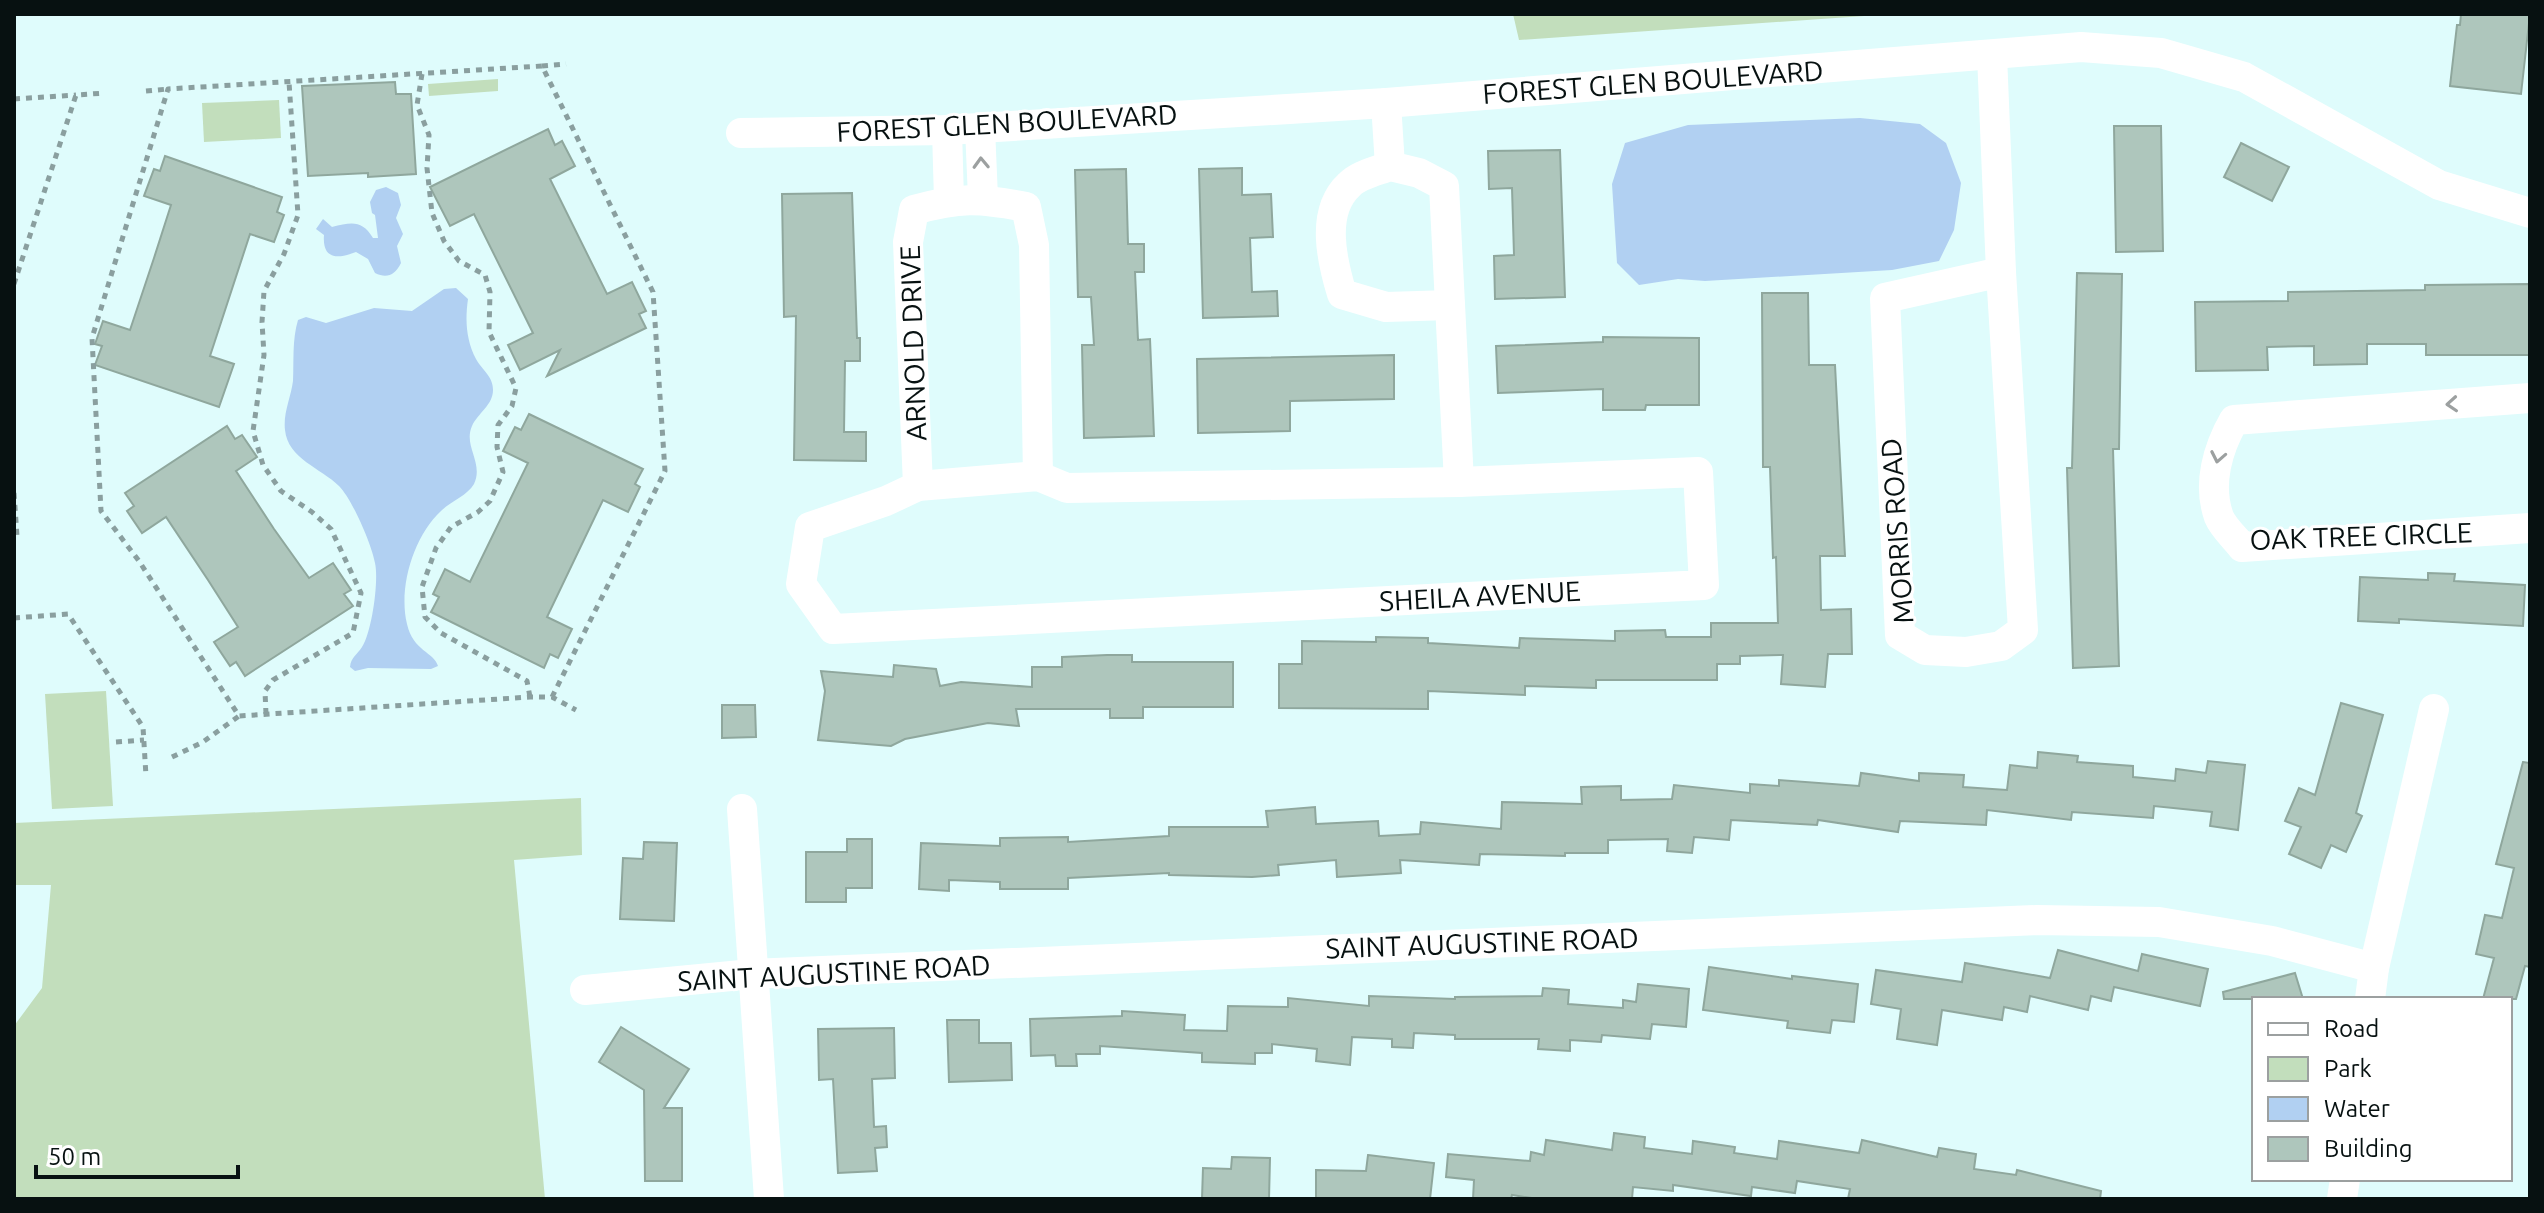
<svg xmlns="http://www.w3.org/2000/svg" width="2544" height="1213" font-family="Ubuntu,sans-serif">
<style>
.green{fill:#c2debc}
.water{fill:#b1d0f2}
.building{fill:#aec6bc;stroke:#8fa79d;stroke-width:2}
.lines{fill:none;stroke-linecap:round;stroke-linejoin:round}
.path{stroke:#8a9f9f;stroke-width:5;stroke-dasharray:6 6;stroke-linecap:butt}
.minor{stroke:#fff;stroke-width:30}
.oneway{stroke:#9ca0a0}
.labels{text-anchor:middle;stroke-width:6;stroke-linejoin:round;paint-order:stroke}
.street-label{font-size:28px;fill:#071111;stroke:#fff}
</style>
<rect width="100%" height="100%" fill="#dffcfc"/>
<g class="green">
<path d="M1513,14h380l-374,26z"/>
<path d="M498,79v12l-69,5 -1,-12z"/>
<path d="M279,100l2,38 -77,4 -2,-39z"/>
<path d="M106,691l7,115 -61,3 -7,-115z"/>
<path d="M581,798l1,57 -68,5 31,339h-531v-173l28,-38 9,-103h-37v-62z"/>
</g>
<g class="water">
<path d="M1860,118l60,6 26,19 15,40 -7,47 -15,31 -47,9 -187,11 -27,-2 -39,6 -22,-22 -5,-79 13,-41 63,-18z"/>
<path d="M386,187l12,6 3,12 -5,13 7,16 -6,12 4,17c-6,12 -14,16 -26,10l-7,-14 -12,-7c-18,7 -34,8 -32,-17l-8,-6 7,-10 9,8c20,-5 30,-7 41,11h5l-3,-23 -3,-2 -2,-11 6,-12z"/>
<path d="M456,288l12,11c-3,21 -2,41 8,60 6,11 17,17 17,31 0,15 -15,23 -21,36 -9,20 12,37 2,58 -6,11 -24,18 -33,27 -27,25 -43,76 -34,113 6,27 27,28 31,42l-7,3 -63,-1 -13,3 -5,-4c1,-10 7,-12 12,-20 10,-15 17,-67 13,-84 -3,-18 -23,-64 -36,-77 -18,-18 -51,-27 -54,-56 -2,-17 6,-33 8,-49 1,-20 -1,-41 5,-61l8,-3 20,6 48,-15 38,3 32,-22z"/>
</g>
<g class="building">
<path d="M2461,14h69l-9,80 -71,-8 7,-61h3z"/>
<path d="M395,82l1,12h15l5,80 -48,3v-4l-60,3 -6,-90z"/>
<path d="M2114,126h47l2,125 -47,1z"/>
<path d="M548,129l7,16 7,-4 13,25 -25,13 57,115 25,-12 14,29 -7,3 7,14 -99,48 13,-26 -40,20 -12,-25 25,-12 -59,-119 -24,12 -20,-39z"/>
<path d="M2241,143l48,24 -17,34 -48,-24z"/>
<path d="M1560,150l5,147 -70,2 -1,-43 20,-1 -2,-67 -23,1 -1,-38z"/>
<path d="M165,156l117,41 -5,15 7,3 -10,27 -24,-8 -40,122 24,8 -15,43 -124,-42 7,-19 -7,-2 8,-23 27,9 24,-72 17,-53 -27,-9 10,-27 6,2z"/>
<path d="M1242,168v27l29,-1 2,43 -23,1 2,54 25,-1 1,25 -75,2 -4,-149z"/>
<path d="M1126,169l2,75h16v28h-9l3,68 12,-1 4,97 -70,2 -2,-93h12l-3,-48h-13l-3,-127z"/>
<path d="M852,193l5,145h3v23h-15l-1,71h22v29l-72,-1 2,-144 -12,1 -2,-123z"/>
<path d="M2077,273l45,1 -3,175h-6l6,217 -46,2 -6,-200h5z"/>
<path d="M2530,284v71h-104v-11h-59v20l-53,1v-19l-47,1 1,23 -72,1 -1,-69 93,-1v-9l137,-2v-5z"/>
<path d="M1762,293h46l1,72h26l10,191h-25l1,54 30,-1 1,45h-24l-3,33 -44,-3 2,-29 -43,1v8h-23v16h-121v8l-71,-2v9l-97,-4v18l-149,-1v-44h23v-23l74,1v-5l52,1v5l91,5 1,-10 95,3v-10l50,-1 1,7h45v-14h67l-2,-66 -3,1 -3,-91h-7z"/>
<path d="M1603,337l96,1v67h-53l-1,5h-42v-21l-105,4 -2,-47 107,-4z"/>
<path d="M1394,355v44l-104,2v30l-92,2 -1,-74z"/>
<path d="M529,414l114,55 -8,15 5,3 -12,25 -25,-12 -56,117 25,12 -14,29 -8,-4 -6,14 -113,-56 8,-15 -6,-3 12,-25 25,13 58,-119 -25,-12 12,-24 6,3z"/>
<path d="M227,426l8,13 7,-4 15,22 -21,14 38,58 35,49 24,-15 18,27 -7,4 9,12 -108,70 -9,-14 -6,4 -16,-24 24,-15 -30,-47 -42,-63 -24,16 -15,-22 7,-5 -9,-13z"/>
<path d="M2428,573l27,1 -1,7 71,4 -2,41 -124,-7v4l-41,-2 2,-44 68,3z"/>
<path d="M1107,655h25v7h101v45h-90v11h-33v-9h-94l3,17 -31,-3 -83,16 -14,7 -73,-6 7,-49 -4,-20 72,6 1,-12 42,4 4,17 21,-4 71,5v-20h30v-10z"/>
<path d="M2341,703l42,12 -27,98 6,3 -16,36 -15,-7 -10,23 -32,-14 12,-27 -16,-6 14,-33 16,7z"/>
<path d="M722,705h33l1,32 -34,1z"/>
<path d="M2038,752l40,4 -1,6 56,4v11l42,4 1,-12 30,4 2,-12 37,4 -7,65 -28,-4 2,-14 -58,-6 -1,12 -81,-6 -1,8 -84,-10 -1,15 -86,-4 -2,11 -80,-12 -1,5 -86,-5 -2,20 -35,-3 -2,16 -25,-2 1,-12 -60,1v13h-43v3l-85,-2 -1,11 -79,-5 1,13 -64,4 -1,-17 -58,5 1,10 -27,2 -83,-2v-2l-101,5v11h-68v-7l-51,-2v11l-30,-2 2,-46 79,3v-8l68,-1v5l101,-6v-9h99l-2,-16 49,-4 1,17 62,-3 1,15 41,-2 1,-12 80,7 1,-27 80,2 -1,-17 40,-1v14l51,-1 2,-14 76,8v-9l29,2v-6l80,6 2,-13 58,8v-8l45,2 -1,12 44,3 3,-25 27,3z"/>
<path d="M2523,762l7,1v204l-5,-1 -9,33h-33l11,-41 -18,-4 9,-39 17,3 12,-50 -18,-4z"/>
<path d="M847,839h25v49h-26v14h-40v-50h41z"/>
<path d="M644,842l33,1 -3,78 -54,-2 3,-61 20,1z"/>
<path d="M2058,950l80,21 4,-17 66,15 -8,37 -86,-19 -3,14 -20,-5 -3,14 -58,-14 -3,16 -23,-5 -2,13 -60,-10 -5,35 -40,-6 4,-30 -30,-5 5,-34 86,12 3,-19 85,15z"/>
<path d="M1709,967l83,12v-3l66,8 -4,38 -22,-2 -2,13 -43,-5 1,-7 -85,-11z"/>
<path d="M2295,973l8,26h-79l-1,-7z"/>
<path d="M1638,984l51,5 -3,38 -34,-3 -2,15 -48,-4 -1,7 -31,-2v11l-32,-2 1,-10h-84v-4l-41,-2 -1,15 -21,-1v-8l-40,-2 -2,28 -34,-4 1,-12 -45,-5v9h-17v11l-53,-2v-9l-102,-7v8h-24l1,12h-21l-1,-11 -24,1 -1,-37 92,-3v-5l63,4 -1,15 43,1 1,-25 60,1v-9l81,8v-10l86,3v-2l87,-1 1,-8 26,2 -1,14 55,4v-8l13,2z"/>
<path d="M947,1020h32v23h32l1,37 -63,2z"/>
<path d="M621,1027l68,42 -25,39h18v73h-37l-1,-91 -45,-28z"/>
<path d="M894,1028l1,50 -23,1 2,48 12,-1 1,21 -12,1 2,23 -39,2 -5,-94 -14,1 -1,-51z"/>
<path d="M1614,1133l31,4 -1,11 48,6 1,-13 42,6 -1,6 43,6 2,-18 80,12 3,-13 75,17 2,-9 37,6 -2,15 42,6 1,-5 84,21 -1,8h-252l2,-10 -53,-8 -2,12 -43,-6 -1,9 -78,-11v6l-40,-4 -1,12h-94l-26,-4 -1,4h-38l1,-19 -28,-3 2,-23 82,7 1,-9 13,3 2,-15 66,10z"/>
<path d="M1368,1155l66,8 -4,36h-114v-29l50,1z"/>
<path d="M1232,1157l38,1 -1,41h-67l1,-31 28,1z"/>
</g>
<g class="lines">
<g class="path">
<path d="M542,66l24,-2"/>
<path d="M422,74l-5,31 12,30 -2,33 5,45 12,28 15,20 26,14 5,17 -1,40 27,56 -4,18 -14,19 -1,22 6,25 -13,29 -12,11 -27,15 -15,21 -14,39 3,30 16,16 86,48 3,16"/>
<path d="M146,91l22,-2"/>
<path d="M14,99l62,-4"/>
<path d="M14,284l62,-189 29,-2"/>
<path d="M14,493l3,43h-3"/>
<path d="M14,618l54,-4 75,113 3,49"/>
<path d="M552,697l113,-226 -12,-179 -111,-226 -374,23 -76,249 9,173 38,50 100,155 291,-19h22l24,13"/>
<path d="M266,714l-1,-23 8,-11 80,-47 8,-40 -30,-64 -19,-17 -31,-21 -18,-26 -10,-34 11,-76 -2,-33 2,-31 20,-37 14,-39 -9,-133"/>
<path d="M116,742l28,-2"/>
<path d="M172,757l31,-15 36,-26"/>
</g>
<g class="minor">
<path d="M1992,55l9,217"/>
<path d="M1386,103l4,63 29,7 25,13 15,296"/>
<path d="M980,128l3,70"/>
<path d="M947,130l2,70"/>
<path d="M741,133l206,-3 439,-27 695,-56 80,6 83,24 195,108 91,28"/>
<path d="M1390,166c-13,5 -32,9 -41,19 -29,27 -17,76 -7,109l44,13 64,-2"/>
<path d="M2001,272l22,358 -22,16 -35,6 -41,-2 -25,-15 -15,-337z"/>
<path d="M2530,398l-296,22c-16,28 -27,64 -15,97 4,10 16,21 23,30l288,-19"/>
<path d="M1698,472l6,113 -871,44 -32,-45 9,-57 76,-26 32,-15 120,-10 29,12 392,-6z"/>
<path d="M918,486l-10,-244 6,-32c46,-13 65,-12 112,-3l8,38 4,231"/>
<path d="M742,809l27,390"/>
<path d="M585,990l167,-16 1285,-54 122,2 113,19 102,27"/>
<path d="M2370,999l4,-31 60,-259"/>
<path d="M2342,1199l3,-20"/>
</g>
</g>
<defs><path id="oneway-chevron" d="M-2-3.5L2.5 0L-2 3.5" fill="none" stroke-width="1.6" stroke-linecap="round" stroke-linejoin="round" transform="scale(2)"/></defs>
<g class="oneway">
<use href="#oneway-chevron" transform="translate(981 163) rotate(-92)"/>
<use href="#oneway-chevron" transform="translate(2452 404) rotate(176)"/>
<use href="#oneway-chevron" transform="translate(2218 457) rotate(101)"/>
</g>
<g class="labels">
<g class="street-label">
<text transform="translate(1653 82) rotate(-4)" y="10">FOREST GLEN BOULEVARD</text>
<text transform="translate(1007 123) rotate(-3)" y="10">FOREST GLEN BOULEVARD</text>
<text transform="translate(913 343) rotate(-92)" y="10">ARNOLD DRIVE</text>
<text transform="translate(1897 531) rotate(-94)" y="10">MORRIS ROAD</text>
<text transform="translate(2361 536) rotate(-2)" y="10">OAK TREE CIRCLE</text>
<text transform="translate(1480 596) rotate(-3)" y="10">SHEILA AVENUE</text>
<text transform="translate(1482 943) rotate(-2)" y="10">SAINT AUGUSTINE ROAD</text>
<text transform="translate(834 973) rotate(-3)" y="10">SAINT AUGUSTINE ROAD</text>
</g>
</g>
<rect width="2544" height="1213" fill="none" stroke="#071111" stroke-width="32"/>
<rect x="2252" y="997" width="260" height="184" fill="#ffffff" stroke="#9ca0a0" stroke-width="2"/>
<rect x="2268" y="1023" width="40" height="12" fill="#ffffff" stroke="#9ca0a0" stroke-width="2"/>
<text x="2324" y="1037" font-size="24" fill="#071111">Road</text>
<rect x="2268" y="1057" width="40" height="24" fill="#c2debc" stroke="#9ca0a0" stroke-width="2"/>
<text x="2324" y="1077" font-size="24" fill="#071111">Park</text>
<rect x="2268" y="1097" width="40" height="24" fill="#b1d0f2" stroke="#9ca0a0" stroke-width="2"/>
<text x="2324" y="1117" font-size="24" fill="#071111">Water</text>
<rect x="2268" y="1137" width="40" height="24" fill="#aec6bc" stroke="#9ca0a0" stroke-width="2"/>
<text x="2324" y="1157" font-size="24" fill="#071111">Building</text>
<path d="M36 1165v12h202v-12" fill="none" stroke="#071111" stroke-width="4"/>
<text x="48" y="1165" font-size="24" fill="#071111" stroke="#ffffff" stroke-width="6" paint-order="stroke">50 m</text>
</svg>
